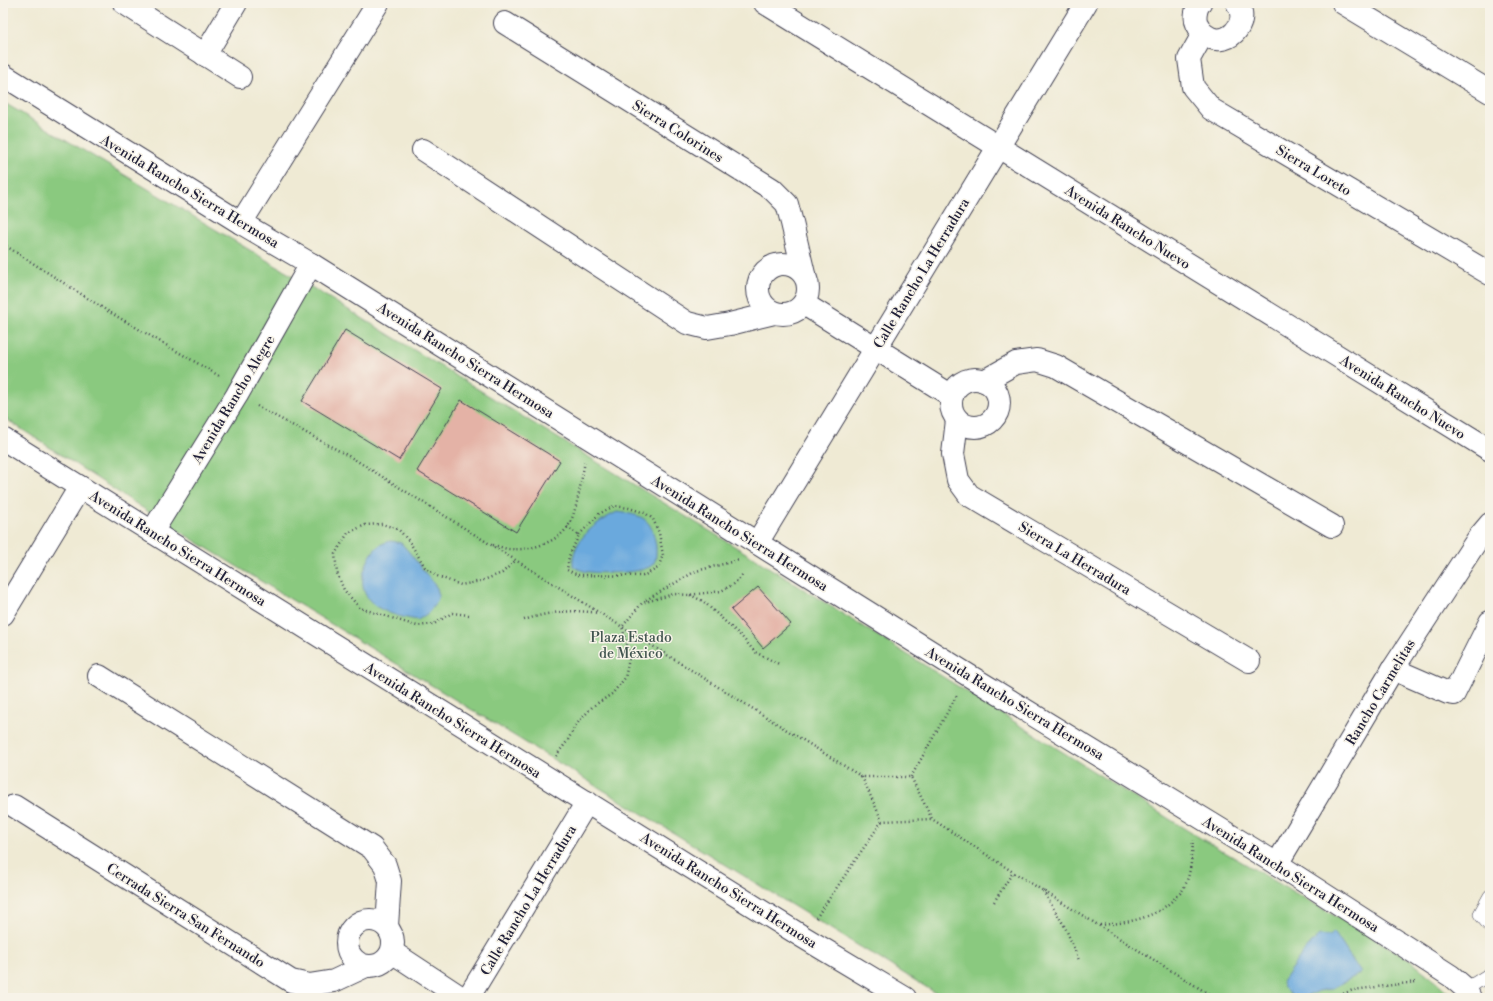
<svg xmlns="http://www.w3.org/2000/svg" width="1493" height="1001" font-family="'Libre Bodoni',serif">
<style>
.green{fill:#8ac97f;stroke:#56765d}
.water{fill:#6aa9dd;stroke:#46668c}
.building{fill:#e4b2a6}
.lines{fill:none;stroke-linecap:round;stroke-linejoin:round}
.service-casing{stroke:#414052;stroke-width:14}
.minor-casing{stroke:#414052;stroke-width:24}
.tertiary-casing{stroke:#414052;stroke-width:24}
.path{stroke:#414052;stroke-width:2.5;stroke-dasharray:1 3;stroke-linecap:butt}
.service{stroke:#fff;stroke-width:13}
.minor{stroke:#fff;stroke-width:22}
.tertiary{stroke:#fff;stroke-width:22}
.labels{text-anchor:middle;stroke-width:3;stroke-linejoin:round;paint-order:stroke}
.street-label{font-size:14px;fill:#22223b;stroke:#f7f3e8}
.park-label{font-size:14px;fill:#41544f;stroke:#f7f3e8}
</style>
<rect width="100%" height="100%" fill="#f7f3e8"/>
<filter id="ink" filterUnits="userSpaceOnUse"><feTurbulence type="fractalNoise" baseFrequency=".025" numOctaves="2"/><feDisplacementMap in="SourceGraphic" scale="8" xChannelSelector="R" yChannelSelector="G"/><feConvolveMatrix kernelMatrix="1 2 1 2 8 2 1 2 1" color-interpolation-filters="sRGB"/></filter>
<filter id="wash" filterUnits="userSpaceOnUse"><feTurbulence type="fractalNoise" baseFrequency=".012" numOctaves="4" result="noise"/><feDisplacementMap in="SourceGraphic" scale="16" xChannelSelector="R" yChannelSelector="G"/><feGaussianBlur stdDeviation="0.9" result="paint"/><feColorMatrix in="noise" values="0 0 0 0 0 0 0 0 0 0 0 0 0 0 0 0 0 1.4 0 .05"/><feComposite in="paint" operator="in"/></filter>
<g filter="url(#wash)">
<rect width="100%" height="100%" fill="#efead4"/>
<path class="green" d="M3,102l300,180 446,273 441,277 216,125 33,27 15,14h-510l-780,-476 -161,-105z"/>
<g class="water">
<path d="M617,512c26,3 35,6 39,34 0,5 1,14 -3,18 -6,10 -58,10 -69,7 -4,-1 -8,-3 -11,-5 -2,-26 23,-44 44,-54z"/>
<path d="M391,541l10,2 8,9 28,36 2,8 -3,7 -8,10 -10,7c-32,-5 -68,-17 -51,-57 6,-13 10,-19 24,-22z"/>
<path d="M1334,932l27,41 -30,16 -12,2 -16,7 -10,-2 -9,-8 -2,-6 19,-27 18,-20 11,1z"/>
</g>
<g id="blocks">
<g class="building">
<path d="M345,330l97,59 -43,71 -97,-59z"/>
<path d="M461,400l99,61 -44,71 -99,-61z"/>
<path d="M758,587l33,37 -28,24 -32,-38z"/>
</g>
</g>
</g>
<g filter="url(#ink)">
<use href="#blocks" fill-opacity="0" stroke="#414052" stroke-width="1"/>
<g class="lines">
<defs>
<g id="service">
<path d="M1490,896l-10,18 10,12"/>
<path d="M1466,989l24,-15"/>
</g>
<g id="minor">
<path d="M124,3l116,74"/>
<path d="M765,3l725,447"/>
<path d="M1200,3c-4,5 -6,15 -3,21 2,3 4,8 7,10 21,17 48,-10 33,-31"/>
<path d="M1343,3l147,89"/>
<path d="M505,23l267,166 15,15 5,19 12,51"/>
<path d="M1203,34l-14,25 4,28 18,22 279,165"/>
<path d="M205,55l31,-52"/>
<path d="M423,150l264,173 20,5 23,-4 44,-11"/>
<path d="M241,223l137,-220"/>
<circle cx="783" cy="289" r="25"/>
<path d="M804,304l148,92"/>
<circle cx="975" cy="403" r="24"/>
<path d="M984,381l32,-18 21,-3 19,6 276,160"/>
<path d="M957,420l-4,34 5,26 11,15 280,166"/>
<path d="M152,532l85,-137 74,-131"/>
<path d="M757,543l329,-540"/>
<path d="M3,614l77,-127"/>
<path d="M1393,669l55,24 6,1 36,-72"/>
<path d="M99,676l273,172 13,17 5,16 -3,45"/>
<path d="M14,806l277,175 18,4 25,-4 32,-15"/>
<path d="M1277,864l116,-195 86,-132 11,-13"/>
<circle cx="370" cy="943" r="23"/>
<path d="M392,952l70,46"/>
<path d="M468,998l119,-196"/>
</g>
<g id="tertiary">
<path d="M3,75l238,148 70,41 657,411 309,189 174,112 15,13 4,9"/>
<path d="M3,439l800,498 102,61"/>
</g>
</defs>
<use href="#service" class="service-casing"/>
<use href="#minor" class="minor-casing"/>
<use href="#tertiary" class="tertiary-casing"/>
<g class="path">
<path d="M3,244l103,66 115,67"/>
<path d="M257,406l97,53 508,318h49l21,42 81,53 202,126"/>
<path d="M567,527l12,8 -10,21 -2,14 11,5 65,1 15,-8 5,-13 -4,-22 -6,-14 -8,-6 -16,-5 -15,-2 -15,8 -20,21"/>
<path d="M493,545c5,1 10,3 15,4 20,2 46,-5 59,-21 10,-14 14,-49 18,-66"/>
<path d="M690,595l13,6 39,36 13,15 24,12"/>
<path d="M646,600l50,-29 43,-11"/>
<path d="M469,615l-17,-2 -18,11 -17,2 -57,-18 -16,-18 -7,-17 -2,-19 13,-21 17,-8 17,-1 16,5 11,12 16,26 12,9 24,9 20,-4 21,-8 13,-12"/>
<path d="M524,620c25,-8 48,-11 74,-7"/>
<path d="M556,756l12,-16 7,-14 18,-20 19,-12 13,-16 5,-24 -8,-27 20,-24 32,-9 15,1 32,-4 13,-7 10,-11"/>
<path d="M862,777l20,44 50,-2"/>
<path d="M911,777l46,-82"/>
<path d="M1043,891l22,36 14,33"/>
<path d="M994,902l19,-30"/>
<path d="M816,918l66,-97"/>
<path d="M1100,925c27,-2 53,-6 73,-25 3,-3 7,-6 9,-9 9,-14 10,-35 11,-51"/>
<path d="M1332,998l21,-8 63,-8"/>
</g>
<use href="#service" class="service"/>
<use href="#minor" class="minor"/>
<use href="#tertiary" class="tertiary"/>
</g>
</g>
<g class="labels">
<g class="street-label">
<text transform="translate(678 131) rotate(32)" y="5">Sierra Colorines</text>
<text transform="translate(1314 170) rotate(31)" y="5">Sierra Loreto</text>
<text transform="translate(190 191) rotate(31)" y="5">Avenida Rancho Sierra Hermosa</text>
<text transform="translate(1128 227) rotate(32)" y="5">Avenida Rancho Nuevo</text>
<text transform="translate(921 273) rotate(-59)" y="5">Calle Rancho La Herradura</text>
<text transform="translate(466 360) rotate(32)" y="5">Avenida Rancho Sierra Hermosa</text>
<text transform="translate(1403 397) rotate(32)" y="5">Avenida Rancho Nuevo</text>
<text transform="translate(233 399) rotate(-59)" y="5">Avenida Rancho Alegre</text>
<text transform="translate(740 533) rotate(32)" y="5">Avenida Rancho Sierra Hermosa</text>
<text transform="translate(178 548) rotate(32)" y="5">Avenida Rancho Sierra Hermosa</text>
<text transform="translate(1075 558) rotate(31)" y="5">Sierra La Herradura</text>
<text transform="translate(1380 692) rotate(-59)" y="5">Rancho Carmelitas</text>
<text transform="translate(1015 703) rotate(31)" y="5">Avenida Rancho Sierra Hermosa</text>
<text transform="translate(453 720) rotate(32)" y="5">Avenida Rancho Sierra Hermosa</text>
<text transform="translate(1291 874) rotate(32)" y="5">Avenida Rancho Sierra Hermosa</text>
<text transform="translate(729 890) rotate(32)" y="5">Avenida Rancho Sierra Hermosa</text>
<text transform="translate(528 900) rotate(-59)" y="5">Calle Rancho La Herradura</text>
<text transform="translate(186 915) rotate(32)" y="5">Cerrada Sierra San Fernando</text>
</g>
<g class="park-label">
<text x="631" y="642">Plaza Estado<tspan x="631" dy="16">de México</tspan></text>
</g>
</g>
<rect width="1493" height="1001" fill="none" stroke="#f7f3e8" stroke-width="16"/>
</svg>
